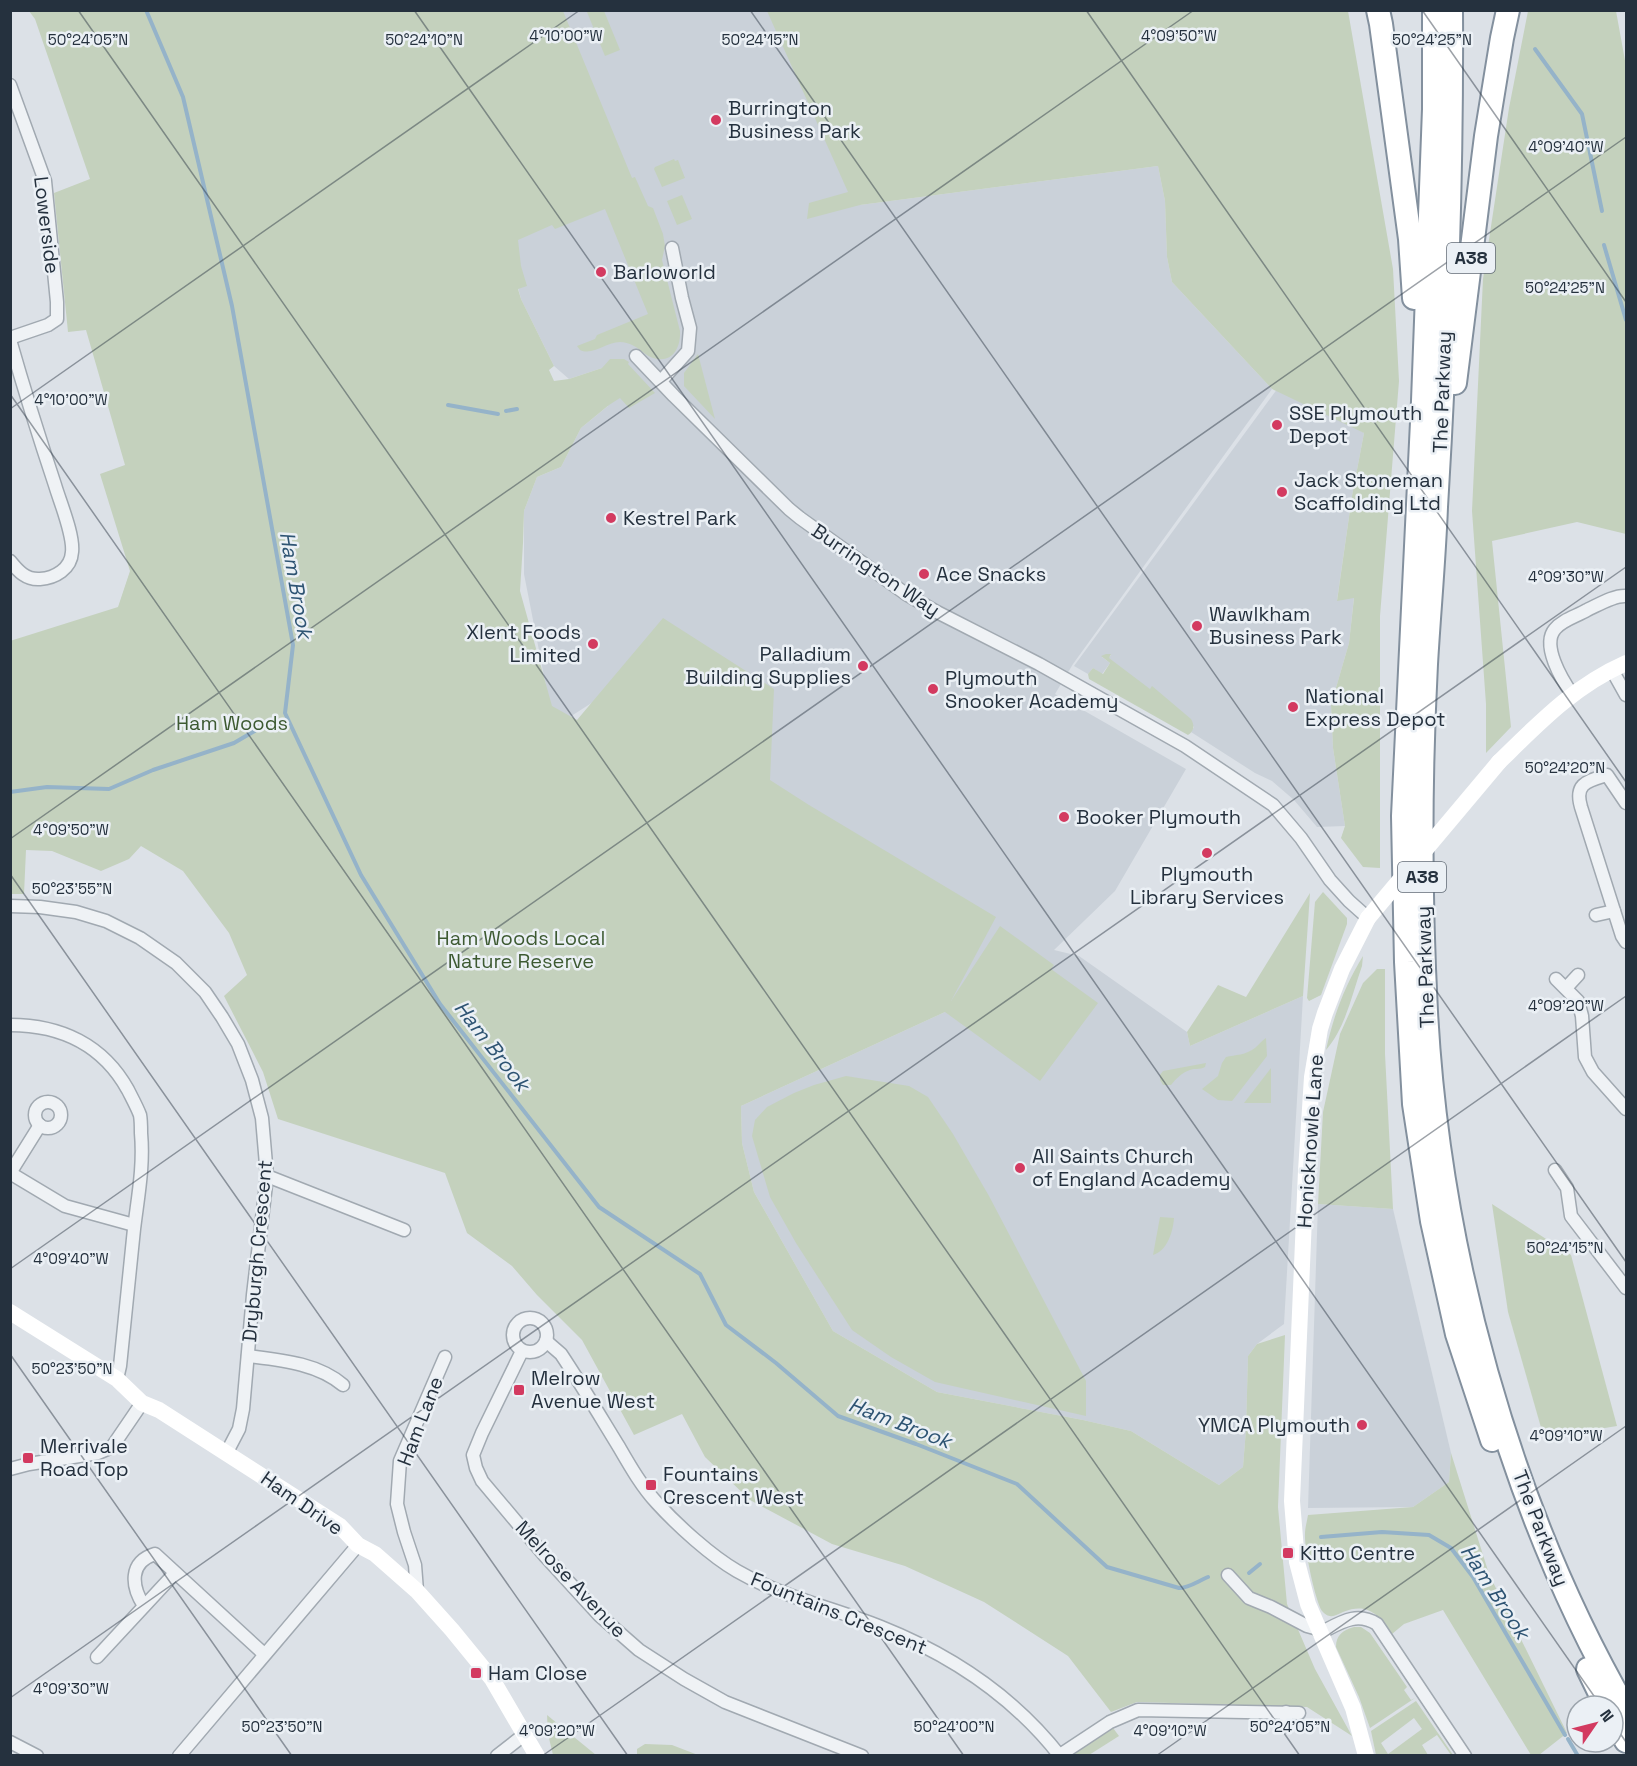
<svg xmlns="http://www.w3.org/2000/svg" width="1637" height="1766" font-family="'Space Grotesk',sans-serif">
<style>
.built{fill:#cad1d9}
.green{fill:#c4d1bd;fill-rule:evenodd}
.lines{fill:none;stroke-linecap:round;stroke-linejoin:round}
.stream{stroke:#95b3c9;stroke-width:4}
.street-casing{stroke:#a1a9b1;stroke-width:15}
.highway-casing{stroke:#83909e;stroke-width:26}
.street{stroke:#eff2f5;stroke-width:12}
.secondary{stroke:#fff;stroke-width:16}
.highway{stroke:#fff;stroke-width:22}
.secondary-bridge{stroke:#fff;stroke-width:16}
.ticks{fill:none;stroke:#25313e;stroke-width:1.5;stroke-opacity:0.45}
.poi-dot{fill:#d33a60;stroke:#ebf0f5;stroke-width:2}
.labels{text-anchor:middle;stroke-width:5;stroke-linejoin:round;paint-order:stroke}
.shield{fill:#ebf0f5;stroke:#606a75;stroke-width:1.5}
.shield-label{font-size:18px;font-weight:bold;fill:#25313e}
.poi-label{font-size:20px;fill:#25313e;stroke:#ebf0f5;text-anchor:start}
.street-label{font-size:20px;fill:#25313e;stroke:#ebf0f5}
.park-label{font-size:20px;fill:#3d5a32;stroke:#ebf0f5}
.water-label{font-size:21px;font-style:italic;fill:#2e5473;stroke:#ebf0f5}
.ticks-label{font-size:15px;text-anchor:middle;fill:#25313e;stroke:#ebf0f5;stroke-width:5;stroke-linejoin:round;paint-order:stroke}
</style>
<rect width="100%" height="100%" fill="#dce1e7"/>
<g class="built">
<path d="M551,11h230l79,194 298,-39 7,35 2,56 5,25 100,107 -199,275 -18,30 131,75 -71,122 -61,59 25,6 108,76 3,14 113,-50 -19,328 -27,20 -9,12 -2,73 -3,38 -24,18 -88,-54 -48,-11 -146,-28 -104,-61 -79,-139 -12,-49 -1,-37 204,-94 -344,-315 -47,30 -30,-153v-63l13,-34 24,-10 20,-39 27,-22 -6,-38 -33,11 -15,-13 -33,-67 -9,-35 -2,-30z"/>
<path d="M1286,377l78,56 -12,63 -15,104 17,-3 -5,46 -18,62 2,43 12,78 -28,1 -23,-27 -22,-19 -17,-8 -64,-41 3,-5 -42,-40 -2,3 -42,-32 3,-3 -9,2 8,6 -8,11 -9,-6 -5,6 -14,-8z"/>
<path d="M1318,1204l75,5 58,244 -2,29 -36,25 -105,1z"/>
</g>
<g class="green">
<path d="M29,11h534l69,167 3,-1 13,29 5,2 10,26 2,12 -3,14 18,71c1,17 -8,33 -27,27 -13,-5 -16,-15 -33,-16 -14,0 -27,14 -40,8l-3,-4 18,-7 2,-4 51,-21 -43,-105 -50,20 -3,-4 -34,15 3,26 6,20 -9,3 3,10 33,67 -5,4 5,11 15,-2 33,-11 8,-9h14l5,3 -1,2 27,29 -26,15 -9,-10 -11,7 -28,23 -20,39 -24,10 -13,34 -1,32 -3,48 32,115 25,14 86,-102 111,71 -4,91 39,25 187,112 -45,84 49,-75 54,39 -3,4 47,34 -58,78 -95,-69 -204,94 1,37 12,49 79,139 104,61 146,28 48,11 88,54 24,-18 3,-38 2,-73 9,-12 28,-9 -7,172 9,97 28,65 37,67 -45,-29 -170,-5 -26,10 -43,-56 -84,-54 -79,-36 -73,-22 -82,-44 -45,-43 -23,-43 -48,21 -52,-95 -45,-45 -25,-29 -45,-33 -22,-60 -167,-54 -15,-47 -39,-76 23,-21 -18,-42 -46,-62 -42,-25 -12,13 -28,12 -49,-20 -26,-1 -2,44h-13l-1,-253 108,-34 12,-36 -30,-97 25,-9 -39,-135 -18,2 -14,-139 36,-14 -55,-160z"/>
<path d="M590,11h14l16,39 -15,6 -18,-44z"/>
<path d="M767,11h581l45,258 6,112 -19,235v252l-17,-1 -22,-29 4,-12 -12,-78 -2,-43 18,-62 5,-45 -17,3 15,-105 12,-63 -92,-44 -100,-107 -5,-25 -2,-56 -7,-35 -298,39 -53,14 2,-16 39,-11z"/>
<path d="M1528,11h88l10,55v468l-49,-12 -85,19 19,186 -25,26v-49l-14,-193 11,-232 26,-171z"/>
<path d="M674,159l1,2 3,-1 7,18 -23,9 -8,-18 1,-2z"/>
<path d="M682,195l10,24 -15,6 -10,-24z"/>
<path d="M698,354l17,65 -31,-33v-13z"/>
<path d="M1106,654h5l-2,4 41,31 2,-3 39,33c4,7 3,12 -3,16l-99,-56 -1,-5 5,-6 10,6 7,-11 -9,-7z"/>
<path d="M1323,892l24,26v6l-26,71 -12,6 -2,-3 8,-96z"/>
<path d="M1310,893l-7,103 -113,50 -3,-14 31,-47 28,12z"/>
<path d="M1363,956l-1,10c-10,28 -16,61 -36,84 7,-33 19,-65 37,-94z"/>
<path d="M1377,969h8v85l8,155 -75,-5 5,-92 17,-78 23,-51z"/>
<path d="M1266,1038l1,18 -35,45 -14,-1 -16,-11 16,-13 4,-13 4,-6c9,-2 20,-2 29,-9 4,-3 6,-7 11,-10z"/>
<path d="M1206,1063l-1,4c-6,3 -10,1 -15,3 -9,3 -14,9 -19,15h-8l-3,-5v-5l3,-4z"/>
<path d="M1271,1068v35h-27z"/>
<path d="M846,1076l63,10 19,11 25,37 36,62 97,185v35l-151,-34 -44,-25 -39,-27 -56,-87 -26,-46 -18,-61 3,-16 12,-13 27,-14 20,-8z"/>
<path d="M1492,1204l79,51 46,171 -73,12 -36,-126z"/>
<path d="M1160,1217l14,1c-1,14 -7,33 -21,37z"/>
<path d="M1451,1453l38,121 78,159 -28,22h-8l-88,-145 -39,14 -12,10c-13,-20 -25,-32 -49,-22 -5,2 -9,5 -13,4 -3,0 -6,-3 -8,-5 -7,-11 -18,-64 -17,-77 0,-6 2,-13 3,-19l105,-8 36,-25z"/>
<path d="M1354,1627h7l9,6 37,54 -3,3 7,10 4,-2 -45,30 -11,-31 -23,-50c0,-12 7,-17 18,-20z"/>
<path d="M1416,1701l37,54h-2l-14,-20 -15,10 6,10h-52l-5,-24zM1414,1718l8,11 -34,25 -7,-11z"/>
<path d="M547,1715l49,40h-43l-5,-21z"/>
<path d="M1113,1728l6,8 -30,19 -15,1 3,-5z"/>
<path d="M645,1744l27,1 26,10h-61v-6z"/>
</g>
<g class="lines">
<g class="stream">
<path d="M146,10l37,87 49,209 61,339 -8,68 76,162 79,129 159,203 101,67 26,51 50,38 62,53 78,28 101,40 90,83 72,21c10,0 19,-7 29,-11"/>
<path d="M1535,49l47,65 20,97"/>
<path d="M1604,245l22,75"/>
<path d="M448,405l50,9"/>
<path d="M506,411l11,-2"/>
<path d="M10,792l37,-5 62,2 44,-19 81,-27 36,-21"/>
<path d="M1321,1537l61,-5 47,3 22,13 22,29 92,158"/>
<path d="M1249,1573l11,-9"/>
<path d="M1568,1739l10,17"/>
</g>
<defs>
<g id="street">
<path d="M10,85l35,96 12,121v17l-9,6 -38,13"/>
<path d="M10,340c14,49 29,97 45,145 5,17 19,50 17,67 -1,17 -17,26 -32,27 -14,1 -22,-8 -30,-18"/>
<path d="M636,356l38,40 115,113 11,9 106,76 29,17 104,53 146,82 88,59 28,33 29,42 19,21 19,17"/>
<path d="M661,381l27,-30 2,-23 -8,-30 -10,-50"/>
<path d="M1612,670l14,25"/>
<path d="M1572,694c-10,-14 -31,-49 -17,-65 7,-9 22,-13 32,-19 11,-5 27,-15 39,-14"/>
<path d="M1626,803l-19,-28c-19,6 -33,8 -26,32l41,129 4,6"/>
<path d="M10,906l30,1 36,5 30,9 34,17 36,25 29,29 17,25 16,27 14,36 10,38 5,58 -14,119 -10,114 -4,20 -12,23"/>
<path d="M1596,915l18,-4"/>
<path d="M1556,979l22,22 4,15 3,41 8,15 33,37"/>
<path d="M1566,988l12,-13"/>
<path d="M10,1025c51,0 93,20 118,65 4,8 9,17 12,25 1,5 1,12 1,18 3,33 -3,63 -7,96 -5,45 -9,91 -14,137l-3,13"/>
<circle cx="48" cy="1115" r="13"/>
<path d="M1555,1170l12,18 4,28 55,72"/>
<path d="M10,1173l55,33 69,19"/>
<path d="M10,1173l30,-48"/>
<path d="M267,1176l137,54"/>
<circle cx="530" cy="1335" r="17"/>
<path d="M546,1341l15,13c20,30 39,62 58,93 11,19 23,40 38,56 20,22 54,53 80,68 45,26 96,37 144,56 70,28 132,69 179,129"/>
<path d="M522,1351l-40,82 -9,22 3,13 6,13 63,75 54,59 40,35 45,29 41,23 137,54"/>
<path d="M248,1356c32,4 69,7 95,29"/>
<path d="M10,1469l19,-5 69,-11 14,-6 30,-44"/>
<path d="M1228,1575l21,23 22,9 36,19 11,3"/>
<path d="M417,1591l-2,-26 -11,-33 -7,-28 3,-43 45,-104"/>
<path d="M144,1606c-13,-20 -15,-44 11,-52l109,100"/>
<path d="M1320,1633c20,-10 36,-22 57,-9l88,132"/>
<path d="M97,1657l78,-84"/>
<path d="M1286,1726v-14"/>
<path d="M10,1742l27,14"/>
<path d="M1060,1755l50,-33 28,-12 161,3"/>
<path d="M179,1756l179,-211"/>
<path d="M497,1756l28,-22"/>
</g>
<g id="highway">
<path d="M1378,10l3,14 29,215 4,59"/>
<path d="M1434,10v99l-11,292 -20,415 3,146 8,142 18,117 25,113 35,106"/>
<path d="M1451,10c1,166 -5,332 -15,497 -2,52 -7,105 -10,157 -6,115 -6,233 0,348 13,237 82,493 200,698"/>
<path d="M1455,383l31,-247 16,-98 6,-28"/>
<path d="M1588,1669l18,37"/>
<path d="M1613,1719l13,22"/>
</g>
</defs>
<use href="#street" class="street-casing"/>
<use href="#highway" class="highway-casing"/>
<use href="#street" class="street"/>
<g class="secondary">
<path d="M1499,762c40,-39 75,-76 127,-99"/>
<path d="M10,1312l107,67 25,24 17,7 181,116 18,19 17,9 42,37 35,39 40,49 45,77"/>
<path d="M1366,1756l-13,-48 -45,-104 -11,-42 -5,-61 14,-330 6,-94 8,-48 5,-16 17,-44 26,-51"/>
</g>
<use href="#highway" class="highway"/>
<path class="secondary-bridge" d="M1368,918l131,-156"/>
</g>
<path class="ticks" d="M78,10l1222,1746M414,10l1187,1696M750,10l876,1252M1086,10l540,772M1422,10l204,292M10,394l954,1362M10,409l570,-399M10,839l1184,-829M10,874l618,882M10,1269l1616,-1132M10,1354l282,402M10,1698l1616,-1131M1613,1723l13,19M542,1756l1084,-760M1156,1756l470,-330"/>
<g class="poi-dot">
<circle cx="716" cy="120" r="6"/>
<circle cx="601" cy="272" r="6"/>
<circle cx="1277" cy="425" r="6"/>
<circle cx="1282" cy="492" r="6"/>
<circle cx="611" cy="518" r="6"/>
<circle cx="924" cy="574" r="6"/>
<circle cx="1197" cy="626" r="6"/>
<circle cx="593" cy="644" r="6"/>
<circle cx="863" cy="666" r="6"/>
<circle cx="933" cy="689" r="6"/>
<circle cx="1293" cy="707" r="6"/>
<circle cx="1064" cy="817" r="6"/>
<circle cx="1207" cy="853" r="6"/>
<circle cx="1020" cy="1168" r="6"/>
<rect x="513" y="1384" width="12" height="12" rx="3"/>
<circle cx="1362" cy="1425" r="6"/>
<rect x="22" y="1452" width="12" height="12" rx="3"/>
<rect x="645" y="1479" width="12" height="12" rx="3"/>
<rect x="1282" y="1547" width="12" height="12" rx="3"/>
<rect x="470" y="1667" width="12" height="12" rx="3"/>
</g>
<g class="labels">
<g class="shield">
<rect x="1447" y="243" width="48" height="30" rx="4.5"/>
<rect x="1398" y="862" width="48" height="30" rx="4.5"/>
</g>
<g class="shield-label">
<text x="1471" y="264">A38</text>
<text x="1422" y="883">A38</text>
</g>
<g class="poi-label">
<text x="728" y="115">Burrington<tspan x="728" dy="23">Business Park</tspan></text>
<text x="613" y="279">Barloworld</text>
<text x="1289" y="420">SSE Plymouth<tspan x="1289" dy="23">Depot</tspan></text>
<text x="1294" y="487">Jack Stoneman<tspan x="1294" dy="23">Scaffolding Ltd</tspan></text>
<text x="623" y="525">Kestrel Park</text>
<text x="936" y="581">Ace Snacks</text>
<text x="1209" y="621">Wawlkham<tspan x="1209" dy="23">Business Park</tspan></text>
<text x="581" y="639" text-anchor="end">Xlent Foods<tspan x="581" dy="23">Limited</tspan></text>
<text x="851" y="661" text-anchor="end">Palladium<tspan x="851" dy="23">Building Supplies</tspan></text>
<text x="945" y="685">Plymouth<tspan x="945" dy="23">Snooker Academy</tspan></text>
<text x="1305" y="703">National<tspan x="1305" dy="23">Express Depot</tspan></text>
<text x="1076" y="824">Booker Plymouth</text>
<text x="1207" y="881" text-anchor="middle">Plymouth<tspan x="1207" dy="23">Library Services</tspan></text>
<text x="1032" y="1163">All Saints Church<tspan x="1032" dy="23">of England Academy</tspan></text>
<text x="531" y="1385">Melrow<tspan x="531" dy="23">Avenue West</tspan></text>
<text x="1350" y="1432" text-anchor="end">YMCA Plymouth</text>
<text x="40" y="1453">Merrivale<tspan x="40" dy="23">Road Top</tspan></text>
<text x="663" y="1481">Fountains<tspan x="663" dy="23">Crescent West</tspan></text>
<text x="1300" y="1560">Kitto Centre</text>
<text x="488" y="1680">Ham Close</text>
</g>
<g class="street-label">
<text transform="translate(47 225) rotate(83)" y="7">Lowerside</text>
<text transform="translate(1442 392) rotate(-88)" y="7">The Parkway</text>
<text transform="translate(876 570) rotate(34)" y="7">Burrington Way</text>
<text transform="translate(1425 967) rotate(-92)" y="7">The Parkway</text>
<text transform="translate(1310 1141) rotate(-86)" y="7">Honicknowle Lane</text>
<text transform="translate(257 1251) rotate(-85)" y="7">Dryburgh Crescent</text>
<text transform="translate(420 1421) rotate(-69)" y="7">Ham Lane</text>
<text transform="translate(302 1503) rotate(35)" y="7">Ham Drive</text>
<text transform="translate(1541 1528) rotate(69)" y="7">The Parkway</text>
<text transform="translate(571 1579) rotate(47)" y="7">Melrose Avenue</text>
<text transform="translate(839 1613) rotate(22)" y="7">Fountains Crescent</text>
</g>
<g class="park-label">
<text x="232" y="730">Ham Woods</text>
<text x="521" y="945">Ham Woods Local<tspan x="521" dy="23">Nature Reserve</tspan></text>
</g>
<g class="water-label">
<text transform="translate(296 585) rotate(80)" y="7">Ham Brook</text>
<text transform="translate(492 1046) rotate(52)" y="7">Ham Brook</text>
<text transform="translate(900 1423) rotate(21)" y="7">Ham Brook</text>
<text transform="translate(1495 1592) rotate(57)" y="7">Ham Brook</text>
</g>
</g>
<g class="ticks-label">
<text x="566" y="41">4°10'00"W</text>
<text x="1179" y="41">4°09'50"W</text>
<text x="88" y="45">50°24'05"N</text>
<text x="424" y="45">50°24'10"N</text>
<text x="760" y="45">50°24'15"N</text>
<text x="1432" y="45">50°24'25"N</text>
<text x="1566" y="152">4°09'40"W</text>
<text x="1565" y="293">50°24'25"N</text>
<text x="71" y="405">4°10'00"W</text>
<text x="1566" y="582">4°09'30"W</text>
<text x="1565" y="773">50°24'20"N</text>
<text x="71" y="835">4°09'50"W</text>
<text x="72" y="894">50°23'55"N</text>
<text x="1566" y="1011">4°09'20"W</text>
<text x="1565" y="1253">50°24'15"N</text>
<text x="71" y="1264">4°09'40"W</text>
<text x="72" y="1374">50°23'50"N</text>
<text x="1566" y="1441">4°09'10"W</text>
<text x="71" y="1694">4°09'30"W</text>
<text x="282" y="1732">50°23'50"N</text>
<text x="954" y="1732">50°24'00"N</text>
<text x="1290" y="1732">50°24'05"N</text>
<text x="557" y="1736">4°09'20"W</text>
<text x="1170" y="1736">4°09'10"W</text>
</g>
<rect width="1637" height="1766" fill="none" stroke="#25313e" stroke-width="24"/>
<g transform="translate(1595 1724) rotate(55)"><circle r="28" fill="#ebf0f5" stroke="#9ca4ac" stroke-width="1.5"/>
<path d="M0-4.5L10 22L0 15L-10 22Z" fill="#d33a60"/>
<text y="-9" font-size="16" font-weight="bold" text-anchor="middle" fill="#25313e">N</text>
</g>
</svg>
